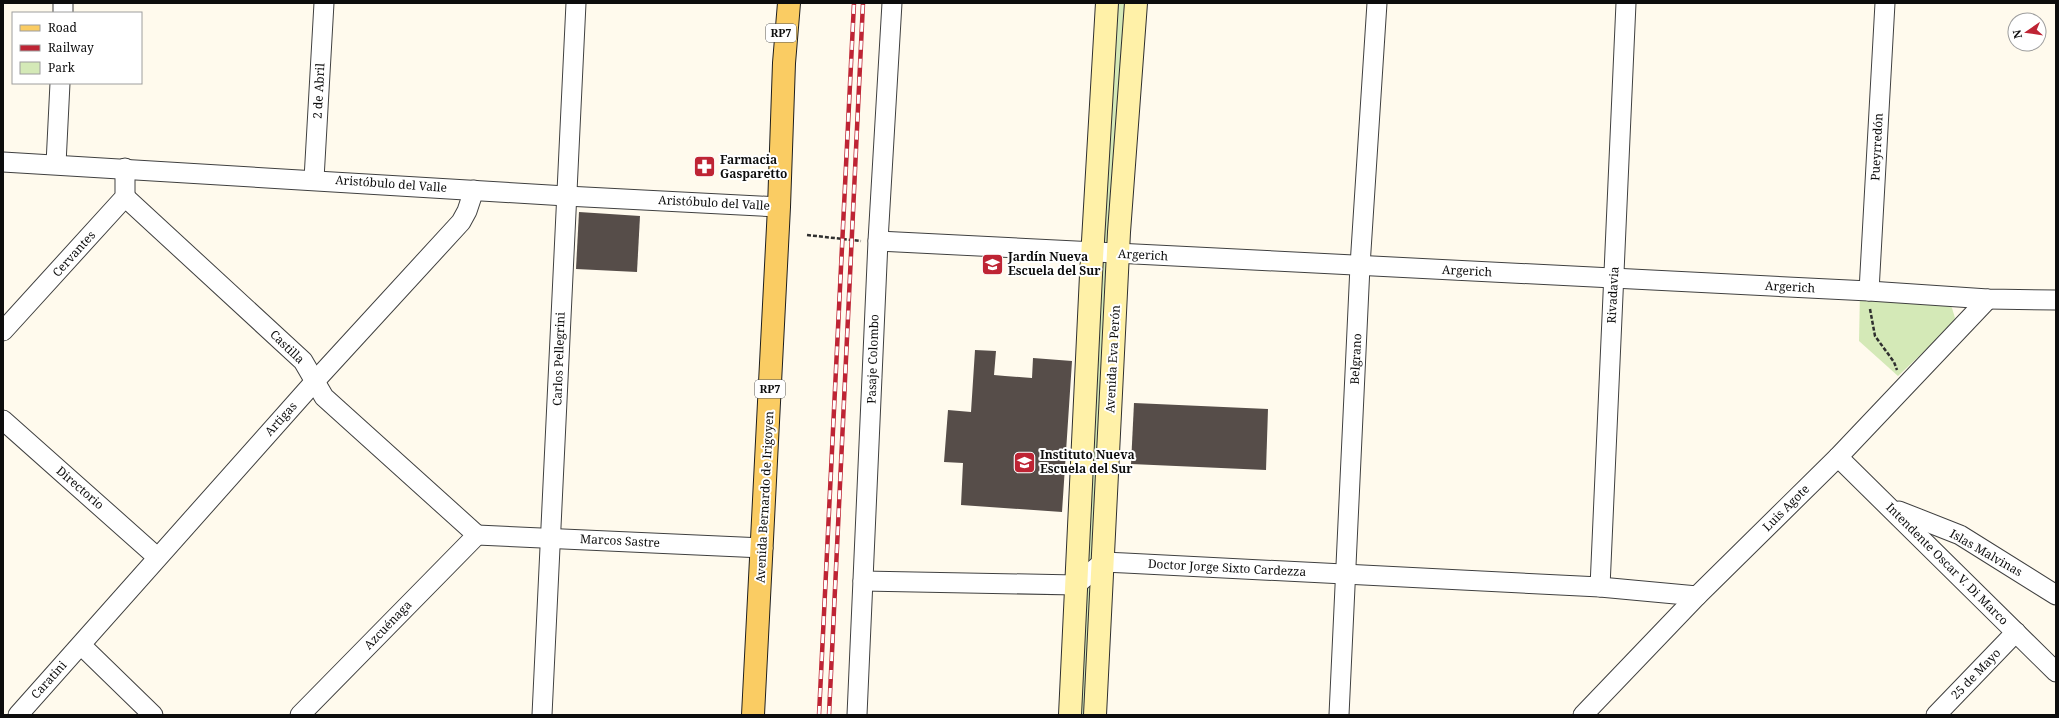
<svg xmlns="http://www.w3.org/2000/svg" width="2059" height="718" font-family="'Noto Serif',serif">
<style>
.green{fill:#d4e9b7}
.building{fill:#564d49}
.lines{fill:none;stroke-linecap:round;stroke-linejoin:round}
.street-casing{stroke:#404040;stroke-width:21}
.secondary-casing{stroke:#2f2f2f;stroke-width:24}
.primary-casing{stroke:#1e1e1e;stroke-width:24}
.path{stroke:#2f2f2f;stroke-width:2.5;stroke-dasharray:4 2;stroke-linecap:butt}
.street{stroke:#fff;stroke-width:19}
.secondary{stroke:#fff1a8;stroke-width:22}
.primary{stroke:#facc63;stroke-width:22}
.rail-casing{stroke:#be2434;stroke-width:4.5}
.rail{stroke:#fff;stroke-width:3;stroke-dasharray:9;stroke-linecap:butt}
.labels{text-anchor:middle;stroke-width:4;stroke-linejoin:round;paint-order:stroke}
.shield{fill:#fff;stroke:#565656;stroke-width:1}
.shield-label{font-size:11px;font-weight:bold;fill:#0d0d0d}
.street-label{font-size:12px;fill:#0d0d0d;stroke:#fff}
.poi-label{font-size:12px;font-weight:bold;fill:#0d0d0d;stroke:#fff;text-anchor:start}
</style>
<rect width="100%" height="100%" fill="#fffaed"/>
<g class="green">
<path d="M1113,3h18l-41,712h-12z"/>
<path d="M1860,292l87,8 5,8 3,10 -6,10 -51,48 -39,-35z"/>
</g>
<g class="building">
<path d="M579,212l61,4 -3,56 -61,-3z"/>
<path d="M975,350l21,1 -2,24 11,1 27,2 1,-20 39,3 -10,151 -101,-7 2,-42 -19,-1 4,-52 23,2z"/>
<path d="M1134,403l134,6 -2,61 -135,-6z"/>
</g>
<g class="lines">
<defs>
<g id="street">
<path d="M63,13v-10"/>
<path d="M3,162l563,34 213,11"/>
<path d="M56,164l4,-81"/>
<path d="M314,179l10,-176"/>
<path d="M125,197l178,164 21,36 153,138"/>
<path d="M878,241l991,50 119,8 68,1"/>
<path d="M1869,291l16,-288"/>
<path d="M3,331l122,-134v-29"/>
<path d="M3,420l154,137"/>
<path d="M1838,457l218,215"/>
<path d="M1899,511l61,24 96,60"/>
<path d="M477,535l286,13"/>
<path d="M863,581l213,4 27,-23 22,1 475,24 97,9"/>
<path d="M1600,587l26,-584"/>
<path d="M81,645l72,70"/>
<path d="M18,715l298,-335 145,-158 6,-11 7,-21"/>
<path d="M300,715l177,-180"/>
<path d="M542,715l34,-712"/>
<path d="M857,715l21,-474 14,-238"/>
<path d="M1339,715l21,-449 17,-263"/>
<path d="M1583,715l114,-119 141,-139 150,-158"/>
<path d="M1936,715l80,-83"/>
</g>
<g id="secondary">
<path d="M1070,715l21,-440 16,-272"/>
<path d="M1095,715l24,-483 17,-229"/>
</g>
<path id="primary" d="M753,715l26,-508 5,-144 5,-60"/>
</defs>
<use href="#street" class="street-casing"/>
<use href="#secondary" class="secondary-casing"/>
<use href="#primary" class="primary-casing"/>
<g class="path">
<path d="M807,235l54,6"/>
<path d="M1870,309l5,27 19,26 3,8"/>
</g>
<use href="#street" class="street"/>
<use href="#secondary" class="secondary"/>
<use href="#primary" class="primary"/>
<defs>
<g id="rail">
<path d="M819,715l35,-712"/>
<path d="M829,715l34,-712"/>
</g>
</defs>
<use href="#rail" class="rail-casing"/>
<use href="#rail" class="rail"/>
</g>
<defs>
<symbol id="pharmacy-square" viewBox="-11 -11 22 22"><rect x="-9" y="-9" width="18" height="18" rx="4" fill="#be2434" stroke="#fff"/><path d="M-2-6h4v4h4v4h-4v4h-4v-4h-4v-4h4Z" fill="#fff"/></symbol>
<symbol id="school-square" viewBox="-11 -11 22 22"><rect x="-9" y="-9" width="18" height="18" rx="4" fill="#be2434" stroke="#fff"/><path d="M0-5L7-2L0 1L-7-2ZM-4 1L0 2.5L4 1V4Q0 6-4 4Z" fill="#fff"/></symbol>
<symbol id="university-square" viewBox="-11 -11 22 22"><rect x="-9" y="-9" width="18" height="18" rx="4" fill="#be2434" stroke="#fff"/><path d="M0-5L7-2L0 1L-7-2ZM-4 1L0 2.5L4 1V4Q0 6-4 4Z" fill="#fff"/></symbol>
</defs>
<g fill-rule="evenodd">
<use href="#pharmacy-square" x="692" y="154" width="25" height="25"/>
<use href="#school-square" x="980" y="252" width="25" height="25"/>
<use href="#university-square" x="1012" y="450" width="25" height="25"/>
</g>
<g class="labels">
<g class="shield">
<rect x="766" y="24" width="30" height="18" rx="3"/>
<rect x="755" y="380" width="30" height="18" rx="3"/>
</g>
<g class="shield-label">
<text x="781" y="37">RP7</text>
<text x="770" y="393">RP7</text>
</g>
<g class="street-label">
<text transform="translate(319 91) rotate(-87)" y="4">2 de Abril</text>
<text transform="translate(1877 147) rotate(-87)" y="4">Pueyrredón</text>
<text transform="translate(391 184) rotate(4)" y="4">Aristóbulo del Valle</text>
<text transform="translate(714 203) rotate(3)" y="4">Aristóbulo del Valle</text>
<text transform="translate(74 254) rotate(-48)" y="4">Cervantes</text>
<text transform="translate(1143 255) rotate(3)" y="4">Argerich</text>
<text transform="translate(1467 271) rotate(3)" y="4">Argerich</text>
<text transform="translate(1790 287) rotate(3)" y="4">Argerich</text>
<text transform="translate(1613 295) rotate(-87)" y="4">Rivadavia</text>
<text transform="translate(287 347) rotate(44)" y="4">Castilla</text>
<text transform="translate(559 359) rotate(-88)" y="4">Carlos Pellegrini</text>
<text transform="translate(873 359) rotate(-88)" y="4">Pasaje Colombo</text>
<text transform="translate(1113 359) rotate(-87)" y="4">Avenida Eva Perón</text>
<text transform="translate(1356 359) rotate(-87)" y="4">Belgrano</text>
<text transform="translate(281 419) rotate(-48)" y="4">Artigas</text>
<text transform="translate(80 488) rotate(41)" y="4">Directorio</text>
<text transform="translate(765 497) rotate(-87)" y="4">Avenida Bernardo de Irigoyen</text>
<text transform="translate(1786 508) rotate(-45)" y="4">Luis Agote</text>
<text transform="translate(620 541) rotate(3)" y="4">Marcos Sastre</text>
<text transform="translate(1986 553) rotate(30)" y="4">Islas Malvinas</text>
<text transform="translate(1947 564) rotate(45)" y="4">Intendente Oscar V. Di Marco</text>
<text transform="translate(1227 568) rotate(3)" y="4">Doctor Jorge Sixto Cardezza</text>
<text transform="translate(388 625) rotate(-46)" y="4">Azcuénaga</text>
<text transform="translate(1976 674) rotate(-46)" y="4">25 de Mayo</text>
<text transform="translate(49 680) rotate(-48)" y="4">Caratini</text>
</g>
<g class="poi-label">
<text x="720" y="164">Farmacia<tspan x="720" dy="14">Gasparetto</tspan></text>
<text x="1008" y="261">Jardín Nueva<tspan x="1008" dy="14">Escuela del Sur</tspan></text>
<text x="1040" y="459">Instituto Nueva<tspan x="1040" dy="14">Escuela del Sur</tspan></text>
</g>
</g>
<rect width="2059" height="718" fill="none" stroke="#0d0d0d" stroke-width="8"/>
<rect x="12" y="12" width="130" height="72" fill="#ffffff" stroke="#9e9e9e"/>
<rect x="20" y="25" width="20" height="6" fill="#facc63" stroke="#9e9e9e"/>
<text x="48" y="32" font-size="12" fill="#0d0d0d">Road</text>
<rect x="20" y="45" width="20" height="6" fill="#be2434" stroke="#9e9e9e"/>
<text x="48" y="52" font-size="12" fill="#0d0d0d">Railway</text>
<rect x="20" y="62" width="20" height="12" fill="#d4e9b7" stroke="#9e9e9e"/>
<text x="48" y="72" font-size="12" fill="#0d0d0d">Park</text>
<g transform="translate(2027 32) rotate(257)"><circle r="19" fill="#ffffff" stroke="#9e9e9e"/>
<path d="M0-3L7 15L0 10L-7 15Z" fill="#be2434"/>
<text y="-6" font-size="11" font-weight="bold" text-anchor="middle" fill="#0d0d0d">N</text>
</g>
</svg>
